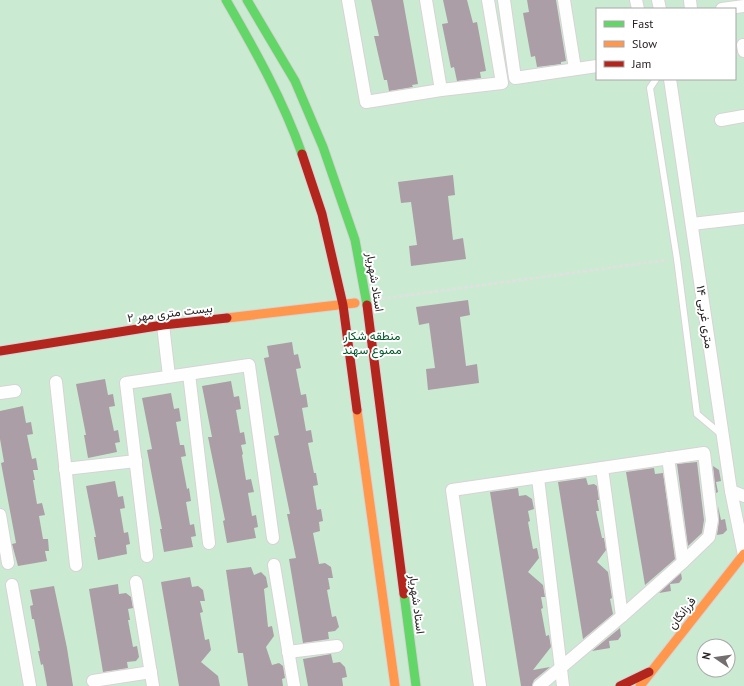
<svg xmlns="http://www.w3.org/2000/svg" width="744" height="686" font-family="'PT Sans',Vazirmatn,sans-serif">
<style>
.green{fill:#caebd2;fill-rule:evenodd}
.building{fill:#ac9ea6}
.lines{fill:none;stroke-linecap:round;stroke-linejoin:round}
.lane-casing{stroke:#d7d3d5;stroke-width:8}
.street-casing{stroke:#d7d3d5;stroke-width:14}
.fast-casing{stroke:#d7d3d5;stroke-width:11}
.slow-casing{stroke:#d7d3d5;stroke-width:11}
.jam-casing{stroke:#d7d3d5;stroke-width:11}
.path{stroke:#e1e0e0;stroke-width:2.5;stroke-dasharray:4 2;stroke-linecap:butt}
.lane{stroke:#fffefe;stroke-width:6}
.street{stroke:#fffefe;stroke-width:12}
.fast{stroke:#63d668;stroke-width:9}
.slow{stroke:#ff974d;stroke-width:9}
.jam{stroke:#b3261e;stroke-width:9}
.labels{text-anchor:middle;stroke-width:4;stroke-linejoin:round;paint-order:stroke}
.street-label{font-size:12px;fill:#292326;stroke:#fff}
.park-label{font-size:12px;fill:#025528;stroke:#fff}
</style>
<rect width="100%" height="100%" fill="#fcf8fa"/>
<path class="green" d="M0,0h744v686h-744zM597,9h138v70h-138zM704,646h24v24h-24z"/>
<g class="building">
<path d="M371,0h32l15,84 -6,1 1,2 -24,4 -2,-11h-3l-10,-44h5z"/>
<path d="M443,0h24l6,23 4,-1 3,16 6,33 -6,1 1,6 -24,3 -3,-14 -3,1 -9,-44 6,-1z"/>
<path d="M527,0h29l10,61 -5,1v2l-24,3 -2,-11 -4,1 -8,-44 6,-1z"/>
<path d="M453,175l2,20 -7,1 5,44 10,-2 3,21 -55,7 -2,-20 8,-1 -6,-43 -10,1 -3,-21z"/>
<path d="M468,300l2,15 -10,2 6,49 11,-2 2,19 -51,7 -2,-21 9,-1 -6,-45 -10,2 -3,-18z"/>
<path d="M292,342l2,13 4,-1 3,14 -5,1 5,26 5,-1 2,13 -6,1 4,23 5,-1 2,12 -5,1 6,30h2l2,12 -5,1 4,24 4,-1 2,12 -4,1 1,9 -7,2 6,31 6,-1 6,4 2,11h-5l2,11 -3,1 5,27 4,-1 3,11 -4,4 -7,1 1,7 -26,4 -14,-84 7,-1 -9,-44h3l-16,-78 5,-1 -15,-77 5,-1 -2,-11z"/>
<path d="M105,379l3,16 5,-1 2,12 -6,1 5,24 4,-1 2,12 -5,1 2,9 -29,6 -4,-23h2l-10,-51z"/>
<path d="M231,381l3,16 5,-1 2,13 -5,1 4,23 4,-1 2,12 -5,1 2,9 -1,1 4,25 5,-1 3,13 -6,1 4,23 4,-1 2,12 -4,1 2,10 -29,5 -4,-22 2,-1 -17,-83h4l-10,-51z"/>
<path d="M171,393l3,16 5,-1 2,13 -5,1 4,23h4l2,11 -5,1 6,32 2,-1 2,13 -5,1 4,23 4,-1 2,12 -5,1 2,10 -29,5 -4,-23h2l-15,-79 5,-1 -10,-51z"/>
<path d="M23,406l3,17 5,-1 2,12 -6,1 5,24 4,-1 2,12h-5l2,10h-2l4,24 5,-1 3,12 -6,1 4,23h5l1,12h-4l2,10 -29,5 -6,-22 4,-1 -15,-80 3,-1 -4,-23v-28z"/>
<path d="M697,462l7,58 -2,13 -14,13 -11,-82z"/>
<path d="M713,466l6,4 2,11 -5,1 2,10 -2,1z"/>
<path d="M654,468l1,6 8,-1 12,86 -30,26 -19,-113z"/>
<path d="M586,478l2,7 6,-1 3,2 2,14h-2l2,11h-3l6,27h2l2,12 -9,12 11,10 4,26 -2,1 3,15 -30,25 -25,-157z"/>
<path d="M115,481l3,16 5,-1 2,12 -5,1 4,24 4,-1 2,12 -4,1 1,9 -29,6 -4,-23h2l-10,-51z"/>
<path d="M518,488l1,8 7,-1 6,4 2,10 -6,2 2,10 -2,1 5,27 4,-1 2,10 -11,14 15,13 2,12h-4l2,11 -2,1 5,27 3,-1 2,12 -18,23 17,-3 -16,13 -2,6h-11l-31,-194z"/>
<path d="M718,506l3,14 4,-1 2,11 -4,4 -6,1 2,-14z"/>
<path d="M251,567l3,8 7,-3 5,5 2,10 -4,2 4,38 4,-1 2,10 -8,11 6,18 7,-2 4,3 2,12 -3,1 1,7h-35l-5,-33h-5l-12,-83z"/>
<path d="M681,573l1,6 -3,4 -9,1 1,7 -12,2z"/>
<path d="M190,577l2,10 6,-1 5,4 2,11h-5l3,11 -3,1 5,27 4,-1 2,11 -10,12 17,14 2,10h-41l-18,-104z"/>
<path d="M118,584l1,10 7,-1 5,4 2,11 -5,1 2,11h-2l5,27 4,-1 2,11 -3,4 -9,1 1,6 -25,4 -14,-83z"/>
<path d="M54,586l13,62 6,38h-26l-4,-22 -2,1 -3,-14h2l-6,-32h-2l-2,-13 3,-1 -3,-15z"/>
<path d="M620,628l1,8 -3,4 -9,1 1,7 -18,3z"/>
<path d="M331,654l2,9 7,-1 5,5 2,10 -5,1 1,8h-35l-5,-27z"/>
</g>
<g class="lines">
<defs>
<path id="lane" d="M656,79l-6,9 27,171 20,155 25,21"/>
<g id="street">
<path d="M348,0l18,102 75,-12 61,-7 -14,-83"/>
<path d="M426,0l15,90"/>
<path d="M504,0l11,78 82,-12"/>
<path d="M564,0l11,69"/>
<path d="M636,0l2,9"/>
<path d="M658,0l2,9"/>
<path d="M690,0l1,9"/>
<path d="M722,9l22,-3"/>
<path d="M743,45l1,6"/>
<path d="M670,79l61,412 13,64"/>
<path d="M721,120l23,-4"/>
<path d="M692,224l52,-6"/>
<path d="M163,325l6,51"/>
<path d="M189,374l20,169"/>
<path d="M56,382l20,183"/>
<path d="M0,393l15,-2"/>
<path d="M668,458l15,104"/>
<path d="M602,468l20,148"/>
<path d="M65,469l71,-8"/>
<path d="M538,478l25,208"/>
<path d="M731,491l13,5"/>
<path d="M0,515l8,48"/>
<path d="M147,556l-21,-173 123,-18 24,173"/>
<path d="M274,565l20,121"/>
<path d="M136,582l17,104"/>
<path d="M12,585l18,101"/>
<path d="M288,652l49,-6"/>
<path d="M93,681l58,-9"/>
<path d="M480,686l-28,-196 252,-37 8,67 -3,17 -26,25 -61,54 -83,70"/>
</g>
<g id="fast">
<path d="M226,0c29,50 57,100 76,154"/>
<path d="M247,0l48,81 28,66 32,93 12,65"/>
<path d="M404,594l12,92"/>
</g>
<g id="slow">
<path d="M227,318l128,-15"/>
<path d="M357,410l38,276"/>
<path d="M640,686l104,-132"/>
</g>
<g id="jam">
<path d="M302,154l20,60 21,91 14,105"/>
<path d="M367,305l37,289"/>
<path d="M0,351l163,-26 64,-7"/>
<path d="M620,686l29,-14"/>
</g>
</defs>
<use href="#lane" class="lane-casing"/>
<use href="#street" class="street-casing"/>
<use href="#fast" class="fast-casing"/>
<use href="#slow" class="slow-casing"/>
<use href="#jam" class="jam-casing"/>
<path class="path" d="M381,299l286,-39"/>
<use href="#lane" class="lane"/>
<use href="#street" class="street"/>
<use href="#fast" class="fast"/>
<use href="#slow" class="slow"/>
<use href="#jam" class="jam"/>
</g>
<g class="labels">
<g class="street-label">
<text transform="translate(375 282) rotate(81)" y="4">استاد شهریار</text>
<text transform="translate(170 313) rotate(-7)" y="4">بیست متری مهر ۲</text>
<text transform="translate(705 317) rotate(82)" y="4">۱۴ متری غربی</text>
<text transform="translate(417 604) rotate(83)" y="4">استاد شهریار</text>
<text transform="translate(682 613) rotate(-52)" y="4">فرزانگان</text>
</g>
<g class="park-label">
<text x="372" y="340">منطقه شکار<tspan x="372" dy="14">ممنوع سهند</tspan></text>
</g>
</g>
<rect x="596" y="8" width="140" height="72" fill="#ffffff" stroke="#a9a7a8"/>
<rect x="604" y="21" width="20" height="6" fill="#63d668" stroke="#a9a7a8"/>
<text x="632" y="28" font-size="12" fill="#292326">Fast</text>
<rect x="604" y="41" width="20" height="6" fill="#ff974d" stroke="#a9a7a8"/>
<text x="632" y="48" font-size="12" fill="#292326">Slow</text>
<rect x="604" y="61" width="20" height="6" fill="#b3261e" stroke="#a9a7a8"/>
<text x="632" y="68" font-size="12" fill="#292326">Jam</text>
<g transform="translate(716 658) rotate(283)"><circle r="19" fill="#ffffff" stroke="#a9a7a8"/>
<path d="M0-3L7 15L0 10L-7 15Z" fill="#736e70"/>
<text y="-6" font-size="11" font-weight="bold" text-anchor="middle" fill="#292326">N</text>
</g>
</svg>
